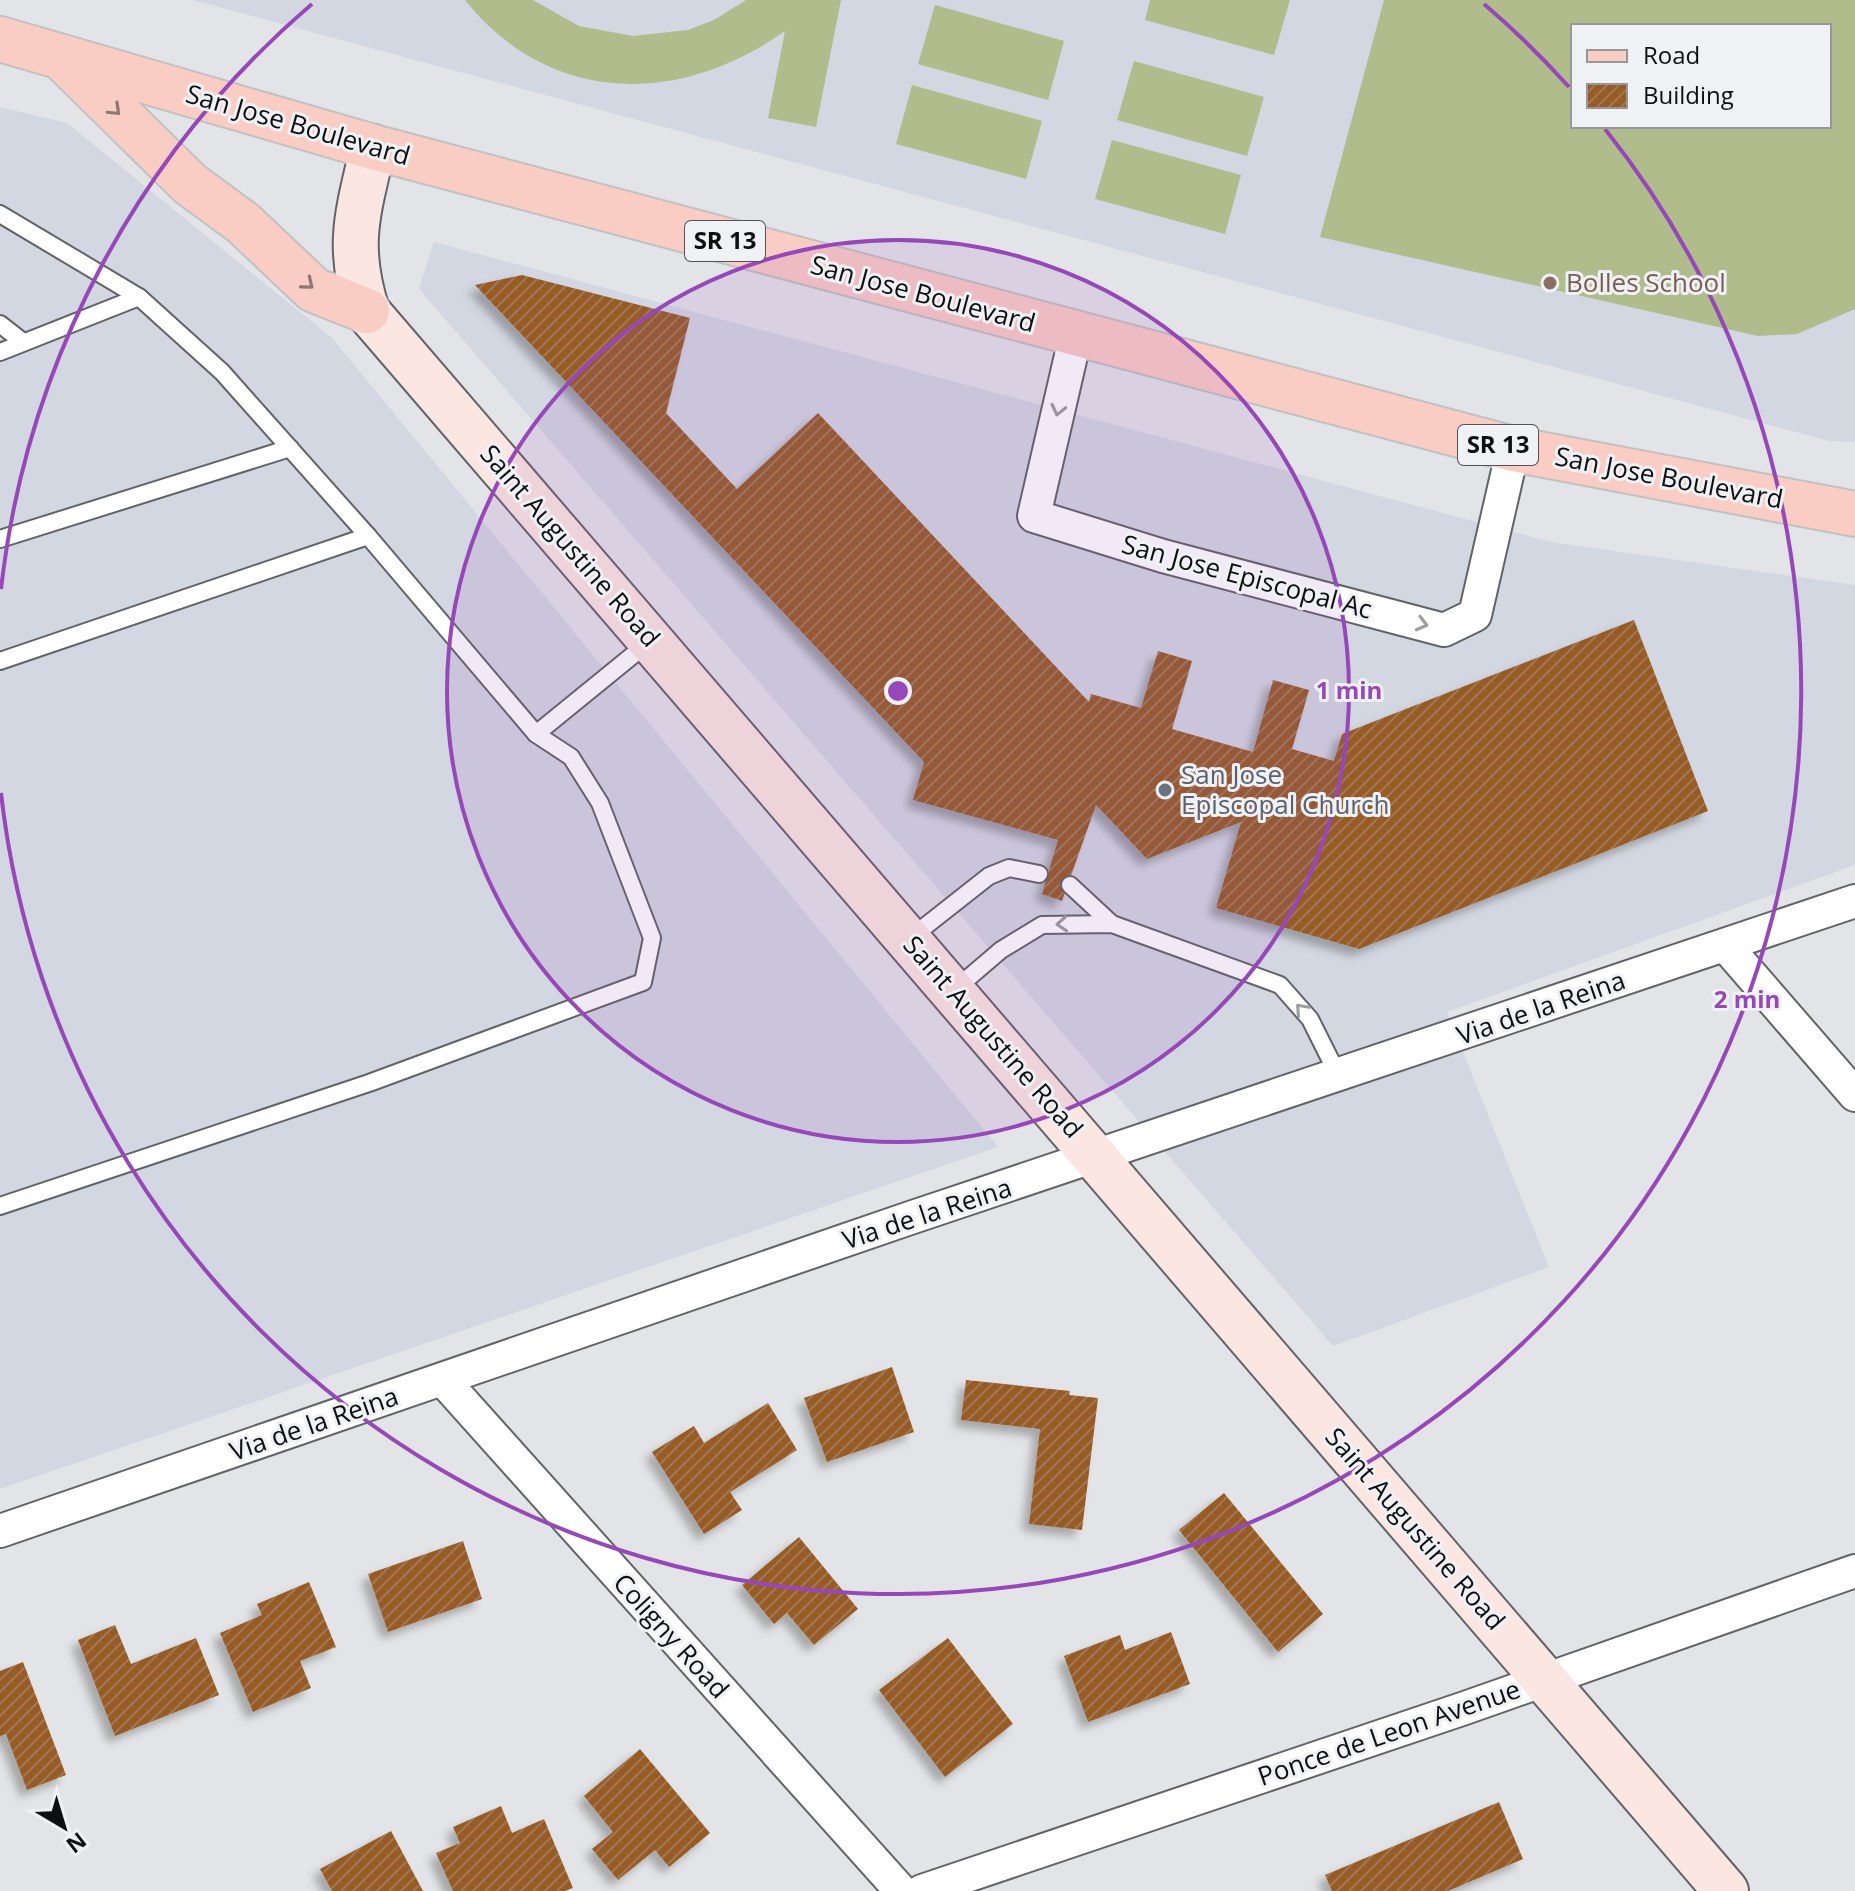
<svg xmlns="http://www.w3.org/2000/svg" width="1855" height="1891" font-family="'Open Sans',sans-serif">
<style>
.built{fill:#d3d7e1;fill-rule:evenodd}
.pitch{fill:#b0bc8c;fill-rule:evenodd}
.building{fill:url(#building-hatch);filter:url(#shadow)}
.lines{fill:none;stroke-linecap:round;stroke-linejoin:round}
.service-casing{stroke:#626366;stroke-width:20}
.minor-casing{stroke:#626366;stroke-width:36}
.secondary-casing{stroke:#626366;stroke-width:48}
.primary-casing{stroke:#c0c1c1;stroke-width:48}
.service{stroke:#fff;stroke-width:16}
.minor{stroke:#fff;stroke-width:32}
.secondary{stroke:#fce6e1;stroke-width:44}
.primary{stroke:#f9ccc4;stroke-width:44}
.oneway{stroke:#8f7773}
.oneway2{stroke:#9f9f9f}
.ring{fill:none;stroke:#9648b9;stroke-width:4}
.education-dot{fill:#8d6e63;stroke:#f0f1f4;stroke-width:3}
.worship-dot{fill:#6b7280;stroke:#f0f1f4;stroke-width:3}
.labels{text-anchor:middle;stroke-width:6;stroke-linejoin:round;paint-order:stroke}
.shield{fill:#f0f1f4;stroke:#525354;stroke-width:2}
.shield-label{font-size:24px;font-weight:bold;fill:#0e0f10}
.street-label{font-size:26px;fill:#0e0f10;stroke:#f0f1f4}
.education-label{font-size:26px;fill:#785e54;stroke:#f0f1f4;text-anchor:start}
.worship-label{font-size:26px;fill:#5b616d;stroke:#f0f1f4;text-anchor:start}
.centre{fill:#9648b9;stroke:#f0f1f4;stroke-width:4}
.ring-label{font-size:24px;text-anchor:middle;font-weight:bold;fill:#9648b9;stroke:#f0f1f4;stroke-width:6;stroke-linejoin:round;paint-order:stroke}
</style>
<defs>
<pattern id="building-hatch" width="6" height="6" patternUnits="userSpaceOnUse" patternTransform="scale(2)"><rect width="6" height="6" fill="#975c26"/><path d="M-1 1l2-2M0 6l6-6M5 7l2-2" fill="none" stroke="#a17752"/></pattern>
<filter id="shadow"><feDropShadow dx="-7" dy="7" stdDeviation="4" flood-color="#0004"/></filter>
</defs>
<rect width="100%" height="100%" fill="#e3e4e7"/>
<g class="built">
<path d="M193,0h1662v442l-26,-1zM1573,26h256v100h-256z"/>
<path d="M0,107l67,16 265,215 666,809 -998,342z"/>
<path d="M434,242l1117,300 304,43v280l-408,147 102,255 -216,79 -914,-1057z"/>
</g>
<g class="pitch">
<path d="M465,0h68l46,26 54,10 55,-6 26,-10 32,-20h95l-25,127 -48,-9 17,-87c-105,75 -235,75 -320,-31z"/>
<path d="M1150,0h140l-16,55 -129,-35z"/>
<path d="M1384,0h471v309l-58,25 -39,2 -438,-99zM1573,26h256v100h-256z"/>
<path d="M935,5l129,36 -16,59 -130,-36z"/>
<path d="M1134,61l130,36 -17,59 -130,-36z"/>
<path d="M912,85l130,36 -16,58 -130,-35z"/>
<path d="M1112,140l129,35 -16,59 -130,-35z"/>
</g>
<g class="building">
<path d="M522,275l168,43 -24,95 71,76 81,-76 271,289 2,-8 50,14 17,-57 34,10 -20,68 81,23 20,-72 36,10 -17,59 42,12 8,-27 292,-114 74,191 -349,138 -143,-41 25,-86 -94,37 -51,-54 -34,96 -20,-7 16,-54 -145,-40 11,-38 -449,-477z"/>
<path d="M892,1367l22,65 -87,30 -23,-64z"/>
<path d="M966,1380l104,11 -1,4 29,3 -16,132 -53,-6 11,-95 -79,-9z"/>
<path d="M768,1403l29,47 -67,42 12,18 -38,24 -52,-82 42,-26 10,17z"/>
<path d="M1224,1493l99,121 -45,38 -99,-122z"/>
<path d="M799,1537l59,72 -44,36 -27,-32 -13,11 -32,-39z"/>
<path d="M463,1541l19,58 -94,33 -20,-58z"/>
<path d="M309,1582l27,65 -36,14 11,27 -58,24 -33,-79 42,-18 -5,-11z"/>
<path d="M115,1625l16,39 65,-26 23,57 -104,41 -37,-96z"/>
<path d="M1171,1632l19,52 -102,38 -24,-66 56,-21 5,15z"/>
<path d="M948,1638l65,86 -68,53 -66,-87z"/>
<path d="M23,1662l43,113 -39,15 -21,-56 -6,2v-65z"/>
<path d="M640,1749l70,84 -41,34 -14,-17 -37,30 -26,-31 21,-17 -29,-36z"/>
<path d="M1499,1802l24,57 -75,32h-116l-7,-16z"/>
<path d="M501,1806l11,27 32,-14 29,69 -8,3h-112l-17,-38 24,-10 -7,-16z"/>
<path d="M391,1831l32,60h-91l-12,-22z"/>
</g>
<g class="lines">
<defs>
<g id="service">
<path d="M0,214l139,83 83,75 146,164"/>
<path d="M0,324l23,18"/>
<path d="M0,352l139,-55"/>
<path d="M0,539l290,-91"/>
<path d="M0,661l368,-125 168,198 113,-92"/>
<path d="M1070,885l42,39"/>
<path d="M909,939l80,-63 20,-8 30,6"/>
<path d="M953,991l48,-41 41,-25 70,-1 168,61 30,34 29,58"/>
<path d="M0,1206l369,-123 274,-101 9,-44 -52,-135 -29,-46 -35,-23"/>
</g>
<g id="minor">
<path d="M1076,334l-42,182 129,40 281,74 31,-15 38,-166"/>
<path d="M1725,945l130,150"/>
<path d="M443,1380l458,511"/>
<path d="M0,1531l910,-313 945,-317"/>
<path d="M922,1891l540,-182 393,-138"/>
</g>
<path id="secondary" d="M373,147c-15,66 -27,97 -6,164l1359,1580"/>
<g id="primary">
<path d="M0,39l373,108 1140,302 342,65"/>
<path d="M64,60l126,124 53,39 71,67 53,21"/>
</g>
</defs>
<use href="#service" class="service-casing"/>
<use href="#minor" class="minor-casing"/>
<use href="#secondary" class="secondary-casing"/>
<use href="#primary" class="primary-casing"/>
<use href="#service" class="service"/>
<use href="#minor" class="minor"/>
<use href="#secondary" class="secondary"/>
<use href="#primary" class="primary"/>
</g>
<defs><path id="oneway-chevron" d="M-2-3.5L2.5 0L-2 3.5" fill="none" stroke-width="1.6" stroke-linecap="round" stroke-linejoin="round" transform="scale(2)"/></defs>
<g class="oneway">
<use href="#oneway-chevron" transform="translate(115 110) rotate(44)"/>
<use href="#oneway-chevron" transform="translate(308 284) rotate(39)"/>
</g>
<g class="oneway2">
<use href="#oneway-chevron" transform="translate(1058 410) rotate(103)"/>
<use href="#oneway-chevron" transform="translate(1422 624) rotate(15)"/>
<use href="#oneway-chevron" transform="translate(1062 924) rotate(176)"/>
<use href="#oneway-chevron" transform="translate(1301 1009) rotate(-132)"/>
</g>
<circle cx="898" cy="691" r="451" fill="#9648b9" fill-opacity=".12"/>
<g class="ring">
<circle cx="898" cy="691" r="451"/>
<path d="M1 589A903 903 0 0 1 312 4M1484 4A903 903 0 0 1 1569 87M1605 129A903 903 0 1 1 1 793"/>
</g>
<circle class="education-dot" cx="1550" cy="283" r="8"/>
<circle class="worship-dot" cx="1165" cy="790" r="8"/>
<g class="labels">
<g class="shield">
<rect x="685" y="221" width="80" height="40" rx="6"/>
<rect x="1458" y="425" width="80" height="40" rx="6"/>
</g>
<g class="shield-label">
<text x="725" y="249">SR 13</text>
<text x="1498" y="453">SR 13</text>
</g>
<g class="street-label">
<text transform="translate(298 125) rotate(16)" y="9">San Jose Boulevard</text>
<text transform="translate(923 294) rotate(15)" y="9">San Jose Boulevard</text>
<text transform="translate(1669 478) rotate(11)" y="9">San Jose Boulevard</text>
<text transform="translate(570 546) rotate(49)" y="9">Saint Augustine Road</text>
<text transform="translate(1247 577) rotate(15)" y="9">San Jose Episcopal Ac</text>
<text transform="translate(1541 1008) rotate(-19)" y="9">Via de la Reina</text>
<text transform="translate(993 1037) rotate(49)" y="9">Saint Augustine Road</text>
<text transform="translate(927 1214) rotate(-18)" y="9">Via de la Reina</text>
<text transform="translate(314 1424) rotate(-19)" y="9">Via de la Reina</text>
<text transform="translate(1415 1529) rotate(49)" y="9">Saint Augustine Road</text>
<text transform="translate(671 1636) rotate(48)" y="9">Coligny Road</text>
<text transform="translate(1389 1733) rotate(-19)" y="9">Ponce de Leon Avenue</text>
</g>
<g class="education-label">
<text x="1566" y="292">Bolles School</text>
</g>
<g class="worship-label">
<text x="1181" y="784">San Jose<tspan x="1181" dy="30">Episcopal Church</tspan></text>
</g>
</g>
<circle cx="898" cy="691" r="12" class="centre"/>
<g class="ring-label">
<text x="1349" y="699">1 min</text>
<text x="1747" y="1008">2 min</text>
</g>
<rect x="1571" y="24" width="260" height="104" fill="#f0f1f4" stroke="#969799" stroke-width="2"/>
<rect x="1587" y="50" width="40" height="12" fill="#f9ccc4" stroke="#969799" stroke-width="2"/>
<text x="1643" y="64" font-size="24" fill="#0e0f10">Road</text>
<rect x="1587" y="84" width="40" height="24" fill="url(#building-hatch)" stroke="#969799" stroke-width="2"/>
<text x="1643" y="104" font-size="24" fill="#0e0f10">Building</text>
<g transform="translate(64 1827) rotate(142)" stroke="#f0f1f4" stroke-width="6" paint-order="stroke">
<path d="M0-6L14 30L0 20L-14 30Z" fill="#0e0f10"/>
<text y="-12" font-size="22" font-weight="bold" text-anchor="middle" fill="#0e0f10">N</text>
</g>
</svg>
